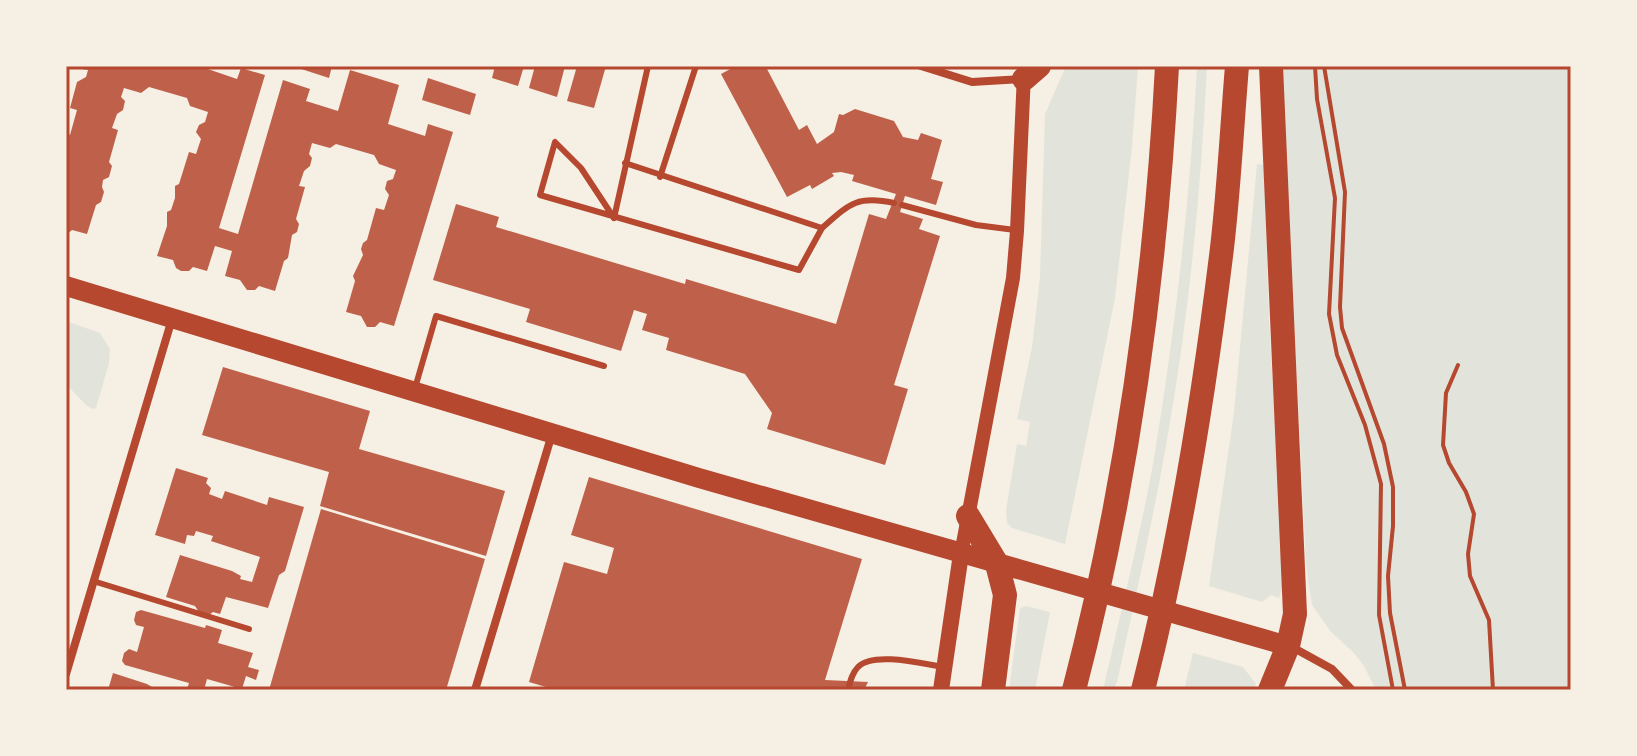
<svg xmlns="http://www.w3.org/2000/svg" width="1637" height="756" font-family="'Zilla Slab',serif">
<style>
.green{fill:#e2e4dc}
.building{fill:#bf614a}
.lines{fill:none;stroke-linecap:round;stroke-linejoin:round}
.path{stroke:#b5482f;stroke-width:4}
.service{stroke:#b5482f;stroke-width:6}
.minor{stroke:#b5482f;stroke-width:8}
.tertiary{stroke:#b5482f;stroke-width:14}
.secondary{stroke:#b5482f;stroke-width:16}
.primary{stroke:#b5482f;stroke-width:20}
.motorway{stroke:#b5482f;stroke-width:24}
.neatline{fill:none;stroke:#b5482f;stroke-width:3}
</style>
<rect width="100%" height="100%" fill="#f6efe4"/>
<g class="green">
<path d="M1066,66h72l-6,81 -17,151 -50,246 -53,-16 -5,-5 -1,-13 11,-66 9,2 4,-24 -13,-3 15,-72 8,-70 5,-163z"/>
<path d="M1197,66h10c-6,125 -18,250 -40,374 -14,80 -32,159 -49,238l-4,12h-11c17,-75 36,-150 50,-226 22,-131 37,-264 44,-398z"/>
<path d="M1282,66h289v624h-195l-12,-24 -11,-14 -22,-20 -19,-27 -6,-39z"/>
<path d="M1257,164l7,1 5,155 15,263 -5,15 -8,-3 -9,7 -53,-16 25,-174z"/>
<path d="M66,321l34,12 10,16 -1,14 -13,45 -3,1 -6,-3 -21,-22z"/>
<path d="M1026,606l24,6 -15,78h-26l11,-82z"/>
<path d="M1193,653l50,14 13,17 -3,6h-69z"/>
</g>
<g class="building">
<path d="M82,66h117l38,13 4,-11 24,7 -46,153 19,6 45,-154 27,9 -4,12 32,10 12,-41 49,15 -11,39 37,12 3,-12 25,8 -59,194 -14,-4 -5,5h-8l-6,-11 -15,-4 9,-31 -2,-5 10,-21 -2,-6 2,-6 4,-3 9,-32 8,2 5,-15 -4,-6 2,-8 6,-2 3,-9 -17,-6 -5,-9 -38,-11 -6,4 -18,-5 -3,11 3,4 -2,8 -6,5 -5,15 6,1 -9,32 3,5 -2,8 -5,3 -4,23 -4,3 -9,30 -16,-5 -4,4h-8l-7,-10 -15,-4 7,-25 -17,-5 -8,25 -14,-4 -4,4h-8l-5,-3 -3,-8 -16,-4 10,-30v-14l4,-2 4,-12v-12l4,-2 10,-32 7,2 5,-15 -5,-7 3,-7 6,-3 3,-10 -18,-6 -3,-8 -38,-11 -8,6 -17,-5 -3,9 4,4 -2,9 -6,4 -5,14 6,2 -9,32 3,4 -3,11 -6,3 -1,7 2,5 -3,10 -5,3 -9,29 -15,-4 -6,5v-101l4,1 7,-25 -7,-2 7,-26 9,-5 2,-7 -6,-1z"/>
<path d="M292,66h40l-3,12z"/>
<path d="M495,66h29l-6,20 -26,-8z"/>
<path d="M535,66h30l-8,31 -28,-9z"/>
<path d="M577,66h29l-12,42 -27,-7z"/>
<path d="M736,66h21l10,3 32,61 8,-5 10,19 17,-12 5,-18 4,1 12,-6 39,12 9,16 15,3 3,-7 21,7 -11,39 12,3 -7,23 -31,-9 -5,16 23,7 -4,10 21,7 -46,149 14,4 -23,76 -118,-36 5,-16 -27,-39 -79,-24 3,-12 -27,-8 5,-16 -13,-4 -13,41 -95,-29 4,-13 -97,-29 23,-76 43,13 -3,10 189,57 1,-5 150,45 33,-110 17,5 10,-25 -44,-13 2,-6 -13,-3 -9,1 2,3 -22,13 -2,-4 -23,12 -66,-123z"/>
<path d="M428,78l48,16 -6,21 -48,-15z"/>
<path d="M223,367l147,44 -11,38 146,42 -19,65 -166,-50 9,-34 -127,-37z"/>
<path d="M176,468l32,10 -2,5 5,5 -2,6 13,5 3,-8 42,14 2,-8 35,10 -19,64 -6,4 -11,33 -42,-11 -6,17 -7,-2 -4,3 -10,-3 -4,-6 -29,-9 14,-42 52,16 9,5 -1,3 12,3 8,-25 -49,-16 2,-5 -17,-5 -2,5 -7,-1 -2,9 -30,-9z"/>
<path d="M589,477l273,82 -37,121 43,2 -4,8h-308l-27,-8 35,-120 43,12 7,-26 -43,-13z"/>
<path d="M321,509l164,50 -39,131h-177z"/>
<path d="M141,610l64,18 1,-3 16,5 -4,13 35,10 -5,14 11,3 -3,10 -10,-4 -4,13 -35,-10 -3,11h-12l-5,-1 2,-6 -64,-18 -3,-4 2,-8 5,-4 8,3 7,-25 -8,-2 -2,-5 2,-8z"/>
<path d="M113,673l34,11 10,6h-49z"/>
</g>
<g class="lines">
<g class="path">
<path d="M1315,66l2,33 18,99 -6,116 8,41 28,70 16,59 -2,131 14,75"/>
<path d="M1324,66l21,126 -5,115 2,21 42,116 9,43v39l-5,50 2,37 15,77"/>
<path d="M1458,365l-12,28 -3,52 6,18 17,29 8,22 -6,40 2,22 19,44 4,70"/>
</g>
<g class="service">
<path d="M625,163l197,65c27,-24 35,-33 72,-25"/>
<path d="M660,177l36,-111"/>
<path d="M902,205l74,20 39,5"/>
<path d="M614,218l-33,-50 -26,-26 -15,53 259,75 23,-42"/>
<path d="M614,218l34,-152"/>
<path d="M415,388l21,-72 168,50"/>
<path d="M93,581l156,48"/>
<path d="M848,690c2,-8 4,-17 10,-23 15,-16 66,-3 86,0"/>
</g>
<g class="minor">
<path d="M921,66l51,16 49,-3"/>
<path d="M1292,647l40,22 20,21"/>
<path d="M66,674l106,-355"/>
<path d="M475,690l77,-256"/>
</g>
<path class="tertiary" d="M961,554l52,-276 4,-47 7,-157"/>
<path class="secondary" d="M941,690l20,-136"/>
<path class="primary" d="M66,286l633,192 589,168"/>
<g class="motorway">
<path d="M1024,79l15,-13"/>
<path d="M968,516l29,48 8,31 -12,95"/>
<path d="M1074,690c53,-203 82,-414 93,-624"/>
<path d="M1143,690c37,-145 61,-294 79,-442 7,-60 10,-122 15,-182"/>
<path d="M1270,690l18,-44 7,-32 -24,-548"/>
</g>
</g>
<rect width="1637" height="756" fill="none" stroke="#f6efe4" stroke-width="136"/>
<rect x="68" y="68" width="1501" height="620" class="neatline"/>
</svg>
